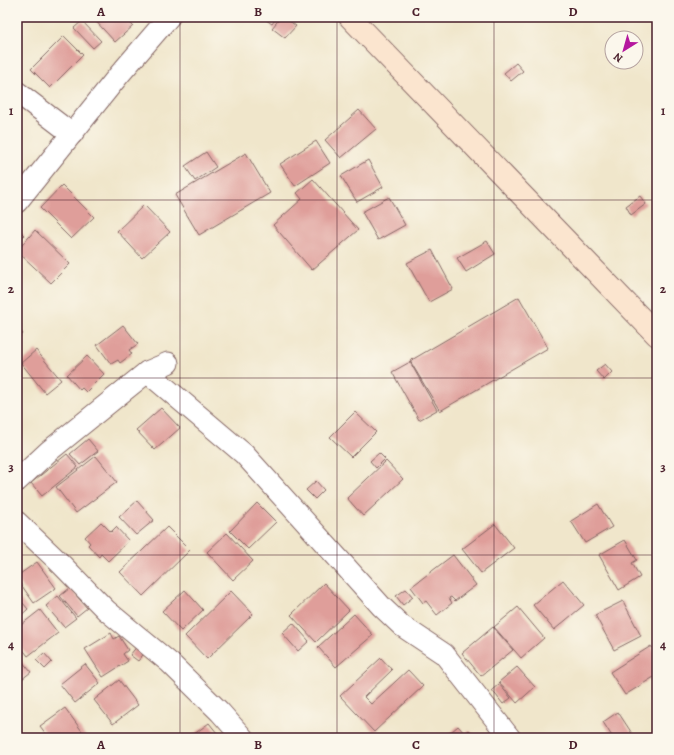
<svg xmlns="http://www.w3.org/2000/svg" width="674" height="755" font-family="Alegreya,serif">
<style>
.building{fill:#df9e9a}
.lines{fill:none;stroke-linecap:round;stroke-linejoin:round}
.minor-casing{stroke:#846563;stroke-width:23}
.secondary-casing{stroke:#846563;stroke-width:24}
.minor{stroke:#fff;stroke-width:21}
.secondary{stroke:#fbe5cf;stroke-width:22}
.grid{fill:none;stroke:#4a1f2b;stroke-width:1;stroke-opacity:0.55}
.neatline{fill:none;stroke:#4a1f2b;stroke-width:1.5}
.grid-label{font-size:13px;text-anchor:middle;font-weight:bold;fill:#4a1f2b}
</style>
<rect width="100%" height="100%" fill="#fbf7ec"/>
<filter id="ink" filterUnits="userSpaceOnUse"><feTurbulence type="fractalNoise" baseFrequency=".025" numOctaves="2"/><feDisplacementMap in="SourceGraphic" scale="8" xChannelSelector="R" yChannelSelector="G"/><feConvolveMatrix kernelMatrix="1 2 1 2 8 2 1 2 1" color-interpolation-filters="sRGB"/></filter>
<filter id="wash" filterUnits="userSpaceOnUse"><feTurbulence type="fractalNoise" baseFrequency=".012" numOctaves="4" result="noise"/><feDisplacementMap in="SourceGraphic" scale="16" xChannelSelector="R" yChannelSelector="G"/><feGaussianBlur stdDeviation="0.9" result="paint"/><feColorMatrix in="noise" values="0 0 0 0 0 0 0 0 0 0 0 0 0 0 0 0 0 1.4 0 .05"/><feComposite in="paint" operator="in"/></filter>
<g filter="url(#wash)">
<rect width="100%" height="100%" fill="#f0e6cb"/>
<g id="blocks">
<g class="building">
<path d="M92,17h33l8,9 -18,16z"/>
<path d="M262,17h15l-5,7z"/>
<path d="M281,17h3l12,9 -11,12 -13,-10z"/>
<path d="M82,21l19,20 -8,7 -19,-20z"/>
<path d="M64,36l19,19 -33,33 -19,-19z"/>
<path d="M516,63l7,8 -12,10 -7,-8z"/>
<path d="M359,110l17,19 -35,29 -16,-18z"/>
<path d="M316,141l14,22 -35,23 -15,-22z"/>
<path d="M206,152l10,15 -21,14 -10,-15z"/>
<path d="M246,153l24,40 -71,42 -24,-40z"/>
<path d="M368,160l15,27 -26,15 -16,-26z"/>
<path d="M313,179l45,51 -46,40 -39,-45 29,-26 -5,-6z"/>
<path d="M62,185l32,32 -23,22 -31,-31z"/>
<path d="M640,196l6,8 -15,11 -5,-9z"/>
<path d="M389,197l16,28 -27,15 -16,-28z"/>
<path d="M144,205l26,27 -28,26 -25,-27z"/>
<path d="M17,228l7,7 -7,8z"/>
<path d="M35,230l35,34 -19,19 -34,-32z"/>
<path d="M487,241l8,13 -29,18 -9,-14z"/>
<path d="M432,250l21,39 -24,13 -22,-39z"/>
<path d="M519,297l29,51 -108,63 -30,-50z"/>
<path d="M123,325l15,19 -9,6 3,4 -12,9 -2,-3 -7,4 -14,-19z"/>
<path d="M17,327l6,7 -6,5z"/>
<path d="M36,350l25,30 -16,13 -24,-30z"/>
<path d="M87,356l17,18 -18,18 -4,-4 -2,2 -13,-15z"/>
<path d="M410,362l27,48 -18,10 -27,-48z"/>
<path d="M605,364l7,8 -8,8 -8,-9z"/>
<path d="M161,408l19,20 -25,22 -19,-20z"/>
<path d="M355,412l21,20 -25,25 -21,-20z"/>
<path d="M88,439l10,12 -18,14 -10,-11z"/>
<path d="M379,453l6,6 -9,9 -6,-7z"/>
<path d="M67,454l11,13 -36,29 -11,-13z"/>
<path d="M96,456l21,26 -41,31 -20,-26z"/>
<path d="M386,461l17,18 -40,37 -16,-18z"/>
<path d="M316,481l8,9 -9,9 -9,-9z"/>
<path d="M137,501l17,19 -18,15 -17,-18z"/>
<path d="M257,503l19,19 -28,27 -18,-18z"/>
<path d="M598,504l14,23 -27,16 -14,-22z"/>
<path d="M101,522l10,10 5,-5 13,14 -21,20 -7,-7 -2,3 -11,-12 2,-2 -5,-6z"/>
<path d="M495,524l19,24 -33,25 -19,-24z"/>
<path d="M167,527l23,23 -47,46 -23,-24z"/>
<path d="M227,533l26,28 -20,19 -26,-28z"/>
<path d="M625,540l12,20 -5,3 8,14 -21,13 -20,-35z"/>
<path d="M453,555l23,30 -21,16 -4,-4 -2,1 3,5 -15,12 -11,-14 -3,2 -12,-16z"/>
<path d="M37,562l19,26 -22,15 -17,-24v-3z"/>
<path d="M563,580l21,25 -30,25 -21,-25z"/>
<path d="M324,583l25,27 -33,32 -25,-27z"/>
<path d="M70,588l17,20 -10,8 -17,-20z"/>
<path d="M406,589l7,8 -10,8 -7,-9z"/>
<path d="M185,590l18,20 -22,21 -19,-20z"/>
<path d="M231,591l22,23 -46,45 -22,-23z"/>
<path d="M17,596l11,13 -11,10z"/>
<path d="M58,596l18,22 -12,9 -18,-21z"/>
<path d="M623,601l18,35 -27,14 -19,-35z"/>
<path d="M518,607l26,31 -23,20 -27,-31z"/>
<path d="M40,610l18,23 -30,23 -11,-14v-14z"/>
<path d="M354,614l19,21 -37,32 -18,-20z"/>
<path d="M293,623l16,18 -11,10 -16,-18z"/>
<path d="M493,627l20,23 -32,26 -19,-23z"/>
<path d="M111,633l3,6 5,-3 9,14 -5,4 5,7 -25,16 -18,-28z"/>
<path d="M138,645l8,6 -8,10 -8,-6z"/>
<path d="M651,646l6,9v20l-32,20 -15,-23z"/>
<path d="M44,653l8,9 -7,7 -9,-9z"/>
<path d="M17,655l14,17 -14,11z"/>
<path d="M381,658l11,12 -28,27 7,7 37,-34 15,16 -49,46 -34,-36z"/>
<path d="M85,664l15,19 -25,20 -15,-19z"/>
<path d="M517,667l18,20 -18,16 -18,-21z"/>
<path d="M119,680l19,25 -25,19 -19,-24z"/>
<path d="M499,684l12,14 -8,6 -11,-14z"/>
<path d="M65,708l22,30h-38l-9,-12z"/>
<path d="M618,712l17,26h-22l-10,-16z"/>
<path d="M209,723l12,15h-32z"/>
<path d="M458,726l7,8 4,-4 8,8h-33z"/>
</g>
</g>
</g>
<g filter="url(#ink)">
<use href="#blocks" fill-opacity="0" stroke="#846563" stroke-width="1"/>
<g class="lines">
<defs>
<g id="minor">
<path d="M17,92l55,42"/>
<path d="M17,202l102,-127 50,-58"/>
<path d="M147,372l97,82 138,153 20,19 42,28 66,84"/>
<path d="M17,481l32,-30 98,-79 21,-9"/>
<path d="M17,522l44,42 45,46 64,53 50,49 23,26"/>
</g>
<path id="secondary" d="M350,17l307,318"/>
</defs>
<use href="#minor" class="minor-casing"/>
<use href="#secondary" class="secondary-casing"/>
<use href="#minor" class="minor"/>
<use href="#secondary" class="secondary"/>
</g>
</g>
<path class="grid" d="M180,17v721M337,17v721M494,17v721M17,200h640M17,378h640M17,555h640"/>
<rect width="674" height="755" fill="none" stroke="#fbf7ec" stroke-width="44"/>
<g transform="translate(624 50) rotate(217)"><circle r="19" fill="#fbf7ec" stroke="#b4a19f"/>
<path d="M0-3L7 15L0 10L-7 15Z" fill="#b5179e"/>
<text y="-6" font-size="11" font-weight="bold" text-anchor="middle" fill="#4a1f2b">N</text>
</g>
<rect x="22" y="22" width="630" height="711" class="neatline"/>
<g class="grid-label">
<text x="101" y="16">A</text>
<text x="258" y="16">B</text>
<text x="416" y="16">C</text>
<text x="573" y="16">D</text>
<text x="11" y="115">1</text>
<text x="663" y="115">1</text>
<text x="11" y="293">2</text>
<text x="663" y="293">2</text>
<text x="11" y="471">3</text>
<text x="663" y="471">3</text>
<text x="11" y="649">4</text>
<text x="663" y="649">4</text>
<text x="101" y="749">A</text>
<text x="258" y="749">B</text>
<text x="416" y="749">C</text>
<text x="573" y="749">D</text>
</g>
</svg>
